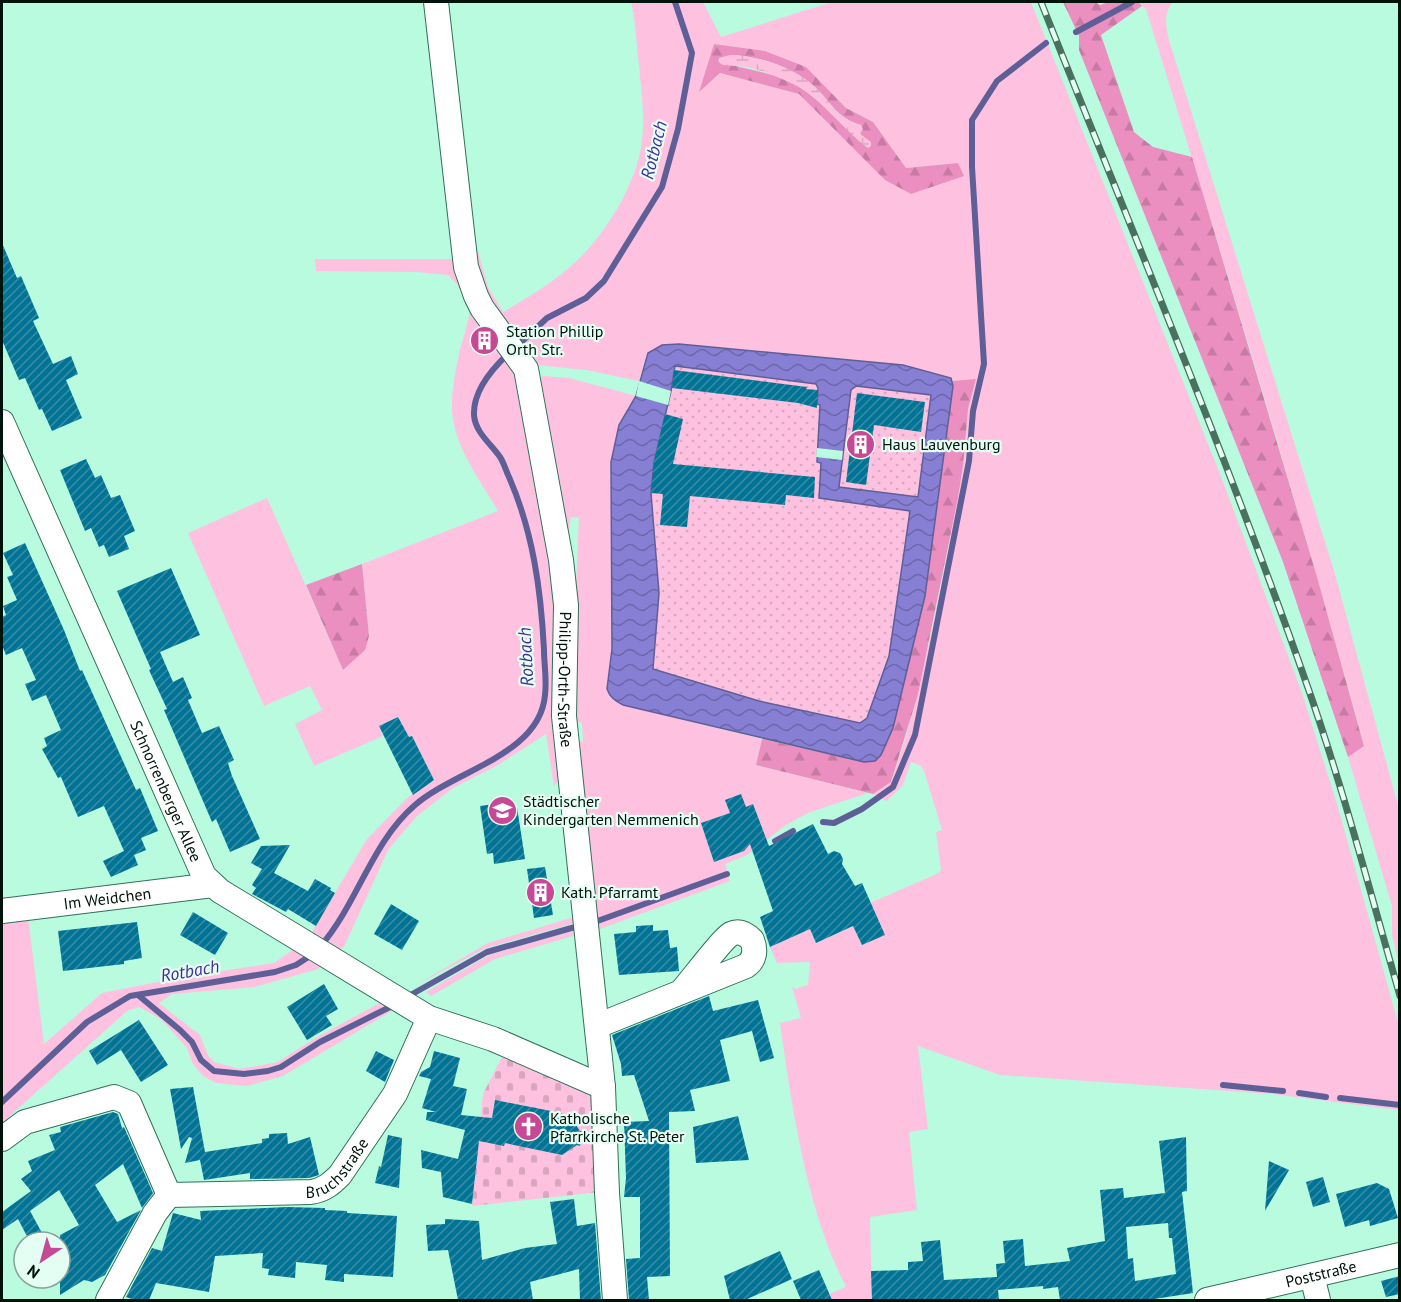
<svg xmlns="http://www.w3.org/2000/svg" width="1401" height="1302" font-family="'PT Sans',sans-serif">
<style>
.green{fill:#fec2e0;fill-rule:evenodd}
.forest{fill:url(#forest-firs);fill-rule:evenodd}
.wetland{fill:url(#wetland-marsh)}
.cemetery{fill:url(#cemetery-stones)}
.park{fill:url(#park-dots)}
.water{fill:url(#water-waves);stroke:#5e5f97;stroke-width:1.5;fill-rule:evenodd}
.pier{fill:#b8fbdf}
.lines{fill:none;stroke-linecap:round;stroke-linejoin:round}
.stream{stroke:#5e5f97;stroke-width:6}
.building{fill:url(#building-hatch);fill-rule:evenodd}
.minor-casing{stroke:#30715a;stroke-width:26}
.minor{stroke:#fff;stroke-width:24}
.rail-casing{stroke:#4a705f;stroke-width:7}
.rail{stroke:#e5fef3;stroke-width:4.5;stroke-dasharray:14;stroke-linecap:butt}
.labels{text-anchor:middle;stroke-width:4.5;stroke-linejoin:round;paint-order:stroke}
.poi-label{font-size:16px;fill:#00130a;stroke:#e5fef3;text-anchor:start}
.street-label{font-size:16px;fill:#00130a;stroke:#e5fef3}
.water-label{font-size:18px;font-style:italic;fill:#442e92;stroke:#e5fef3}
</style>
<defs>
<pattern id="forest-firs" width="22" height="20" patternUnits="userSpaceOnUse" patternTransform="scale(1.5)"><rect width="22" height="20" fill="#ea8fc0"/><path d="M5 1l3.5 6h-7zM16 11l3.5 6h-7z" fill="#c77aa4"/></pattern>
<pattern id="wetland-marsh" width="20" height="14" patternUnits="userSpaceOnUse" patternTransform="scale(1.5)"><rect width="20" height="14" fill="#fec2e0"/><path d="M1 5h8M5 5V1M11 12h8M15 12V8" fill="none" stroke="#d8a6bf"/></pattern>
<pattern id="cemetery-stones" width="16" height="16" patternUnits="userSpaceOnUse" patternTransform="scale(1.5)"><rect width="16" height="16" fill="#fec2e0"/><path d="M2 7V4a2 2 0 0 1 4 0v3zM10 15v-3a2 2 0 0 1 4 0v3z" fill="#d8a6bf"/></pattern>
<pattern id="park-dots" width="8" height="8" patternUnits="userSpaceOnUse" patternTransform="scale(1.5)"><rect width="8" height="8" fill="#fec2e0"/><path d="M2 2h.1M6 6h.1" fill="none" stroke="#d8a6bf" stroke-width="1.8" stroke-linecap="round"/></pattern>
<pattern id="water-waves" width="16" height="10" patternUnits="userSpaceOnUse" patternTransform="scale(1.5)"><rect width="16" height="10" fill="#877fd4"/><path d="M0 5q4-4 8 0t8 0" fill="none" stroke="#6c67aa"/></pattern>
<pattern id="building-hatch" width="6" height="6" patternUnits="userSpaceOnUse" patternTransform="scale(1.5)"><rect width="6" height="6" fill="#007496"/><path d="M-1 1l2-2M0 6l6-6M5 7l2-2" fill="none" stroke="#3e8ca1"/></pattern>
</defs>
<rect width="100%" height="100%" fill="#b8fbdf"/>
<g class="green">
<path d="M631,2h72l18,35 111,-35h199l191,477 80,214 36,114 61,219v84l-127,-16 -272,-19 -82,-29 10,83 -19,3 8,78 -47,7 2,83h-40l-3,-6 17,-7c-39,-76 -54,-178 -66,-264l21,-5 -9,-31 4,2 12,-4 2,-23 -33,1 -7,-16 40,-18 6,14 37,-17 9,19 22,-10 -14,-32 69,-30 2,-4 -5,-37 6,-2 -18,-59 -3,-5 -10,-4 -8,23 -16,16 -14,-7 18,-12 16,-49 25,-103 26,-132 5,-32 5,-57 8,-30 -24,2 -1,-3 -48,-13 -224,-21 -17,1 -14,8 -9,28 -53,-11 -50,-5 -24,-27 -36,-65 -2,-36 14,50 15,25c55,-32 86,-53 118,-110 9,-18 17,-35 20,-55 5,-27 0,-56 -2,-82 -3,-21 -3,-43 -8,-63zM714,44l51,7 41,16 40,41 27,14 33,46 51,-5 -72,17 -86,-86 -79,-21 -20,18z"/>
<path d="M1138,2h35c-10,11 -7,24 -4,38l166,534 64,235v156l-7,-30v-29l-44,-149 16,-12c-68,-246 -142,-491 -218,-736z"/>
<path d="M458,255l57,110 39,189 7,224 -7,8 -8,-52 -48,31 -45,23 -36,28 -29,34 -44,97 -9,5 -24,-15 2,-7 54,-91 40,-41 27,-18 -22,-44 -3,1 -11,-20 -19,9 4,10 -69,30 -19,-42 27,-14 -12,-24 -46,20 -76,-173 79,-35 76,172 26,-34 -7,-72 136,-53c-16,-28 -40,-59 -45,-92 -3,-19 1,-41 5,-60 3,-16 10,-33 12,-49l-13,-26 -9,-9 -31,-3 -101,-1 -1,-12h138z"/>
<path d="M544,376l25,2 67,18 -17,29 -8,37 1,187 -5,40 5,10 11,6 139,34 -6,26 112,28 -60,20 -22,12 -39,30 -22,9 5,17 -133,49 -21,-189 7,1 -1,-19 -10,-3 -1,-21 8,-181 -8,-1 -4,23 -28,-162z"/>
<path d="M26,901l18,143 58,-51 81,-16 91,-14 21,-15 27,16 -4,5 -63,18 -83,7 -13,9 41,32 8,20 6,7 26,7 38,-7 39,-25 70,-38 15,9 -12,4 -107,64 -36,10 -31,-3 -13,-7 -10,-12 -6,-16 -26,-29 -22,-12 -12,4 -125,112v-220z"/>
<path d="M574,917l1,6 -89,25 -72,38 74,-43z"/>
<path d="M575,930l1,5 -81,24 -64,37 -5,-4 63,-37z"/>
</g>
<g class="forest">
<path d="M1063,2h32l5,3 9,-3h29l4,4 -41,29 33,97 19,15 39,10 125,420 47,169 -16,11 -65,-195 -204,-512v-14z"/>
<path d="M714,44l51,7 41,16 40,41 27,14 33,46 52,-5 6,13 -53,18 -26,-14 -86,-86 -79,-21 -21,19zM730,55c30,1 63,12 85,32 17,16 21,31 46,38l-1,9 5,4 3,10c-25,-19 -44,-46 -70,-62 -18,-11 -42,-15 -62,-20z"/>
<path d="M976,379l-8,30 -5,57 -5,32 -40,196 -27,88 -18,12 -117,-29 6,-26 102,23 17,-7 12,-27 32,-132 28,-210 -1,-5z"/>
<path d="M362,564l7,72 -4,14 -22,20 -37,-85z"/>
</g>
<path class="wetland" d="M730,55c30,1 63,12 85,32 17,16 21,31 46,38l2,4 -3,5 11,8v4l-3,2c-27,-20 -48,-53 -79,-66 -16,-7 -37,-16 -54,-16 -8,-1 -12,1 -17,-5l1,-3z"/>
<path class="cemetery" d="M504,1053l88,43 8,96 -128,14 11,-112z"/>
<g class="park">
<path d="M675,366l142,18 1,4v16h3l-4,58 4,1 -2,35 91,13 -21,145 -22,62 -7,5 -101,-22 -106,-32 6,-76 -8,-100 3,-31 17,-71z"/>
<path d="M855,386l76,9 -13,102 -79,-10 12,-97z"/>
</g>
<path class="water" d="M679,344l224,21 48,13 2,8 -28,210 -32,132 -12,27 -6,6 -11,1 -241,-57c-7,-4 -13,-7 -16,-16l5,-40 -1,-187 8,-37 17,-29 12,-43 14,-8zM675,366l141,18 2,4 -1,16 3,1 -3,57 4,1 -2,35 91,13 -21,145 -22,62 -7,5 -101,-22 -106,-32 6,-76 -8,-100 3,-31 17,-71zM856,386l75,9 -13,102 -79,-10 12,-97z"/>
<g class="pier">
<path d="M639,381l32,10 -3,14 -32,-9z"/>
<path d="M817,448l26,3 -1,9 -26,-3z"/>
</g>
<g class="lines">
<g class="stream">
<path d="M1076,32l56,-30"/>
<path d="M516,347l31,-29 39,-20 18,-17 58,-94 16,-58 14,-76 -17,-51"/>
<path d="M823,822l11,1 28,-14 31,-22 22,-52 54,-274 4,-50 11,-47 -12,-197v-47l25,-39 49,-38"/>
<path d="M775,841l18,-10"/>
<path d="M592,923l135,-49"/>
<path d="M320,947c38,-44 51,-104 95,-142 40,-35 125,-50 130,-110 2,-15 -1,-31 -1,-45 -3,-60 -11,-118 -35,-173 -3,-6 -5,-14 -9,-20 -9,-13 -25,-25 -26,-42 -1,-24 18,-46 34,-61"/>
<path d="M138,995l42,35 12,12 9,18 13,11 30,3 24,-3 13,-4 39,-25 76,-38"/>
<path d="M407,997l80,-45 95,-27"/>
<path d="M1223,1085l60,6"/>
<path d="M1299,1093l27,4"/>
<path d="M1340,1098l60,7"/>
<path d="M2,1102l85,-80 43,-26 145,-24 21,-7 17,-11"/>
</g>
</g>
<g class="building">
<path d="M2,243l15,35 4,-2 18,42 -6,3 20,43 18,-8 7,18 -12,6 16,38 -30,13 -10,-22 -3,1 -14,-32 -6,2 -17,-40z"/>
<path d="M674,370l133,17 -1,2 12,1 -1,18 -19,-5 -126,-15z"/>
<path d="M857,393l68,9 -4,30 -47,-7 -8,60 -20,-3z"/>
<path d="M665,414l18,5 -10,45 142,13 -1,21 -28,-3 -1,10 -95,-9 -3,31 -27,-2 3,-31 -12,-1 3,-31z"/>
<path d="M86,459l9,19 6,-3 10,23 9,-3 15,36 -11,5 5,13 -20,8 -5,-12 -5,2 -8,-19 -6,3 -25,-61z"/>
<path d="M25,543l39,87 16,41 2,-1 54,120 4,-2 18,43 -17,7 5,12 -12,5 4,10 -27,12 -8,-16 21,-10 -20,-45 -26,11 -17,-40 -3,1 -16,-29 5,-3 -3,-8 17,-8 -15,-35 -14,6 -7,-17 11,-4 -14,-32 -16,7 -4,-10v-28l4,-2 -3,-9 14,-6 -10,-23 6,-2 -10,-22z"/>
<path d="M171,568l29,67 -40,17 13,30 10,-5 9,21 -4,2 14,33 17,-7 15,34 -6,3 4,13 28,63 -30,13 -14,-33 -4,3 -48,-112 3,-1 -18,-39 2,-1 -34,-78z"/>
<path d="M398,717l11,20 3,-1 22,44 -21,15 -34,-69z"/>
<path d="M741,794l5,13 7,-3 16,42 44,-22 15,30 6,-3 6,2 3,6 -1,5 13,22 7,-3 23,52 -23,10 -9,-19 -37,17 -6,-14 -40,18 -10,-30 13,-6 -23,-67 -6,7 -30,11 -13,-39 29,-10 -5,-13z"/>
<path d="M495,804l1,6 21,-3 8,52 -31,5 -1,-11 -6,1 -7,-48z"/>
<path d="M290,845l-16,28 34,18 7,-12 16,9 -1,2 5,3 -19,33 -28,-17 -2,3 -34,-18 4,-6 -4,-3 10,-16 -11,-6 10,-17z"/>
<path d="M545,867l8,48 -19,3 -7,-49z"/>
<path d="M391,904l28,17 -17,29 -28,-16z"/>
<path d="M193,912l35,21 -13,22 -35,-20z"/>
<path d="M137,922l5,36 -18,3v3l-61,7 -5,-40z"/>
<path d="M653,925v6l15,-1 2,18 7,-1 2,24 -60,4 -5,-41 22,-2v-6z"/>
<path d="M324,984l14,25 -12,7 6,9 -25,15 -20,-33z"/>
<path d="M709,996l4,15 45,-11 16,58 -14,4 -8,-31 -32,9 10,41 -40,9 5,21 -26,1 1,164 -23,1 2,23h-20l-3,-41 14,-1v-61h-16l2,-19 -2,-56 25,-1 -15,-46 -12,1 -1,-12 -9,-29z"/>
<path d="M139,1020l29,45 -27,17 -20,-32 -24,15 -8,-14z"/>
<path d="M376,1051l18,9 -9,22 -19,-11z"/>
<path d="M434,1051l26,7 -7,28 14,3 -6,26 31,3 3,-18 61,12 14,4 10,15h3l-3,15 -3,-1 -15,10 -57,-12 -1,3 -25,-5 -7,63 -29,-7 -2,-25 -19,-4 -1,-18 37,9 7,-29 -39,-10 1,-8h9l-14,-4 9,-29 -12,-3 2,-4 9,-5z"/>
<path d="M193,1087l12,65 57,-9v-4l7,-1v-4l18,-1 1,11 22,-7 9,38 -10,3 -59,1v-6l-46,7 -4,-20 -15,3 7,-25 -3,-1 -8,12 -11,-60z"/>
<path d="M113,1112l5,2 4,14 2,-1 29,66 -11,15 -19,-44 -28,21 22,37 24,-12 -36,65 -13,7 -8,-2 -24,15v-60l19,-10 -20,-35 -29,21 17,31h-17l-12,-23 -16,11v-18l29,-21 -10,-12 11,-8 -4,-10 27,-11 -6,-15 12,-3 -1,-5z"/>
<path d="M738,1116l11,44 -53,3 -3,-36z"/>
<path d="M388,1135l14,3 -3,50 -24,-5 4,-17 2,1z"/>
<path d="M1186,1137l1,54 -5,1 11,101 -45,7h-88l-2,-13 -15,2v-3l-45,4 1,10h-127l-1,-29 37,-1v-8l15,-1 -2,-19 19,-2 4,40 53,-3 -1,-13 9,-1 -2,-22 20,-2 2,27 45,-5 -3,-13 38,-7 -5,-51 23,-2 1,10 41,-5 -6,-52zM1168,1223l1,15h3l4,36 -41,7 -2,-23 -5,1 -2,-32z"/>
<path d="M1269,1161l20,9 -24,41z"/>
<path d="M1323,1177l7,25 -17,5 -7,-25z"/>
<path d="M1377,1183l12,6 9,29 -28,8 -1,-6 -24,7 -9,-33z"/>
<path d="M574,1199l3,27 18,-3 6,77h-21l-1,-31 -49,13 3,18h-75l-10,-50 -20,1 -2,-26 19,-1v-5l34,2 3,39 43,-12 32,-4 -7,-42z"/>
<path d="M287,1207l38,1v2l22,1v2l50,3 -4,61 -49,-3v8l-19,-2 2,-15 -31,-3 -1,16 -27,-3 1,-6 -7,-1 1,-15 -48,3 -6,36 -53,-9 -7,17h-14l-9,-3 26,-49 10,3 11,-38 28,7 -1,-9z"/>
<path d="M780,1251l12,28 -47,21h-15l-6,-24z"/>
<path d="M819,1270l13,30h-31l-8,-19z"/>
<path d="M1400,1276v18l-14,3 -5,-16z"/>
</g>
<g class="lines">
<defs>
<g id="minor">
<path id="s1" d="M436,2l30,265 10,29 6,12 44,61 35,191 5,45 -2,111 39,371 4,106 8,107"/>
<path id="s2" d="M2,422l202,454 16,15 209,127 64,21 110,48"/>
<path id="s3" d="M2,911l211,-26"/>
<path d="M597,1026l149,-60c9,-6 10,-16 6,-26 -6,-6 -13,-10 -21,-6 -8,4 -41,48 -50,58"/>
<path d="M2,1139l23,-17 89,-25 15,6 40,92"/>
<path id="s4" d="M169,1195l142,-3c13,-2 20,-8 29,-17l55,-81 34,-76"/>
<path d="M1312,1276l6,24"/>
<path d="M108,1300l47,-87 14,-18"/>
<path id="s5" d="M1207,1300l193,-45"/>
</g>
</defs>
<use href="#minor" class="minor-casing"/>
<use href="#minor" class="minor"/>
<defs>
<path id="rail" d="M1041,2c90,227 185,452 266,683 36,102 63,207 93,311"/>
</defs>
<use href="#rail" class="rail-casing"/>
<use href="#rail" class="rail"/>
</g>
<defs>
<symbol id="building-disc" viewBox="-11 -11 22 22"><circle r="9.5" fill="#c74895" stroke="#e5fef3"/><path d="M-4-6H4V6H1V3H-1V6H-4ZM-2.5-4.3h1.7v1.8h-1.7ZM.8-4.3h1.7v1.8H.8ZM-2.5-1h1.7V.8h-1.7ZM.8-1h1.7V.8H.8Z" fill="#fff"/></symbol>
<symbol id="school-disc" viewBox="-11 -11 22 22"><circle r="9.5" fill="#c74895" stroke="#e5fef3"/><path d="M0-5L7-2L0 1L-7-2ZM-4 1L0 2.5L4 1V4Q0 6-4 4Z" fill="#fff"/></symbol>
<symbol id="church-disc" viewBox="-11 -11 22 22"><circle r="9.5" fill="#c74895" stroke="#e5fef3"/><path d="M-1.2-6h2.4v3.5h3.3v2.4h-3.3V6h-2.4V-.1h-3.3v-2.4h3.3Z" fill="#fff"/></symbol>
</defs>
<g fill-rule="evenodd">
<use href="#building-disc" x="468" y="324" width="33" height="33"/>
<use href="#building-disc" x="844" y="428" width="33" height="33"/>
<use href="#school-disc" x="486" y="794" width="33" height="33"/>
<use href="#building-disc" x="524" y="876" width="33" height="33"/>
<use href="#church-disc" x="512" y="1110" width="33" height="33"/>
</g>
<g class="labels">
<g class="poi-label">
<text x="506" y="337">Station Phillip<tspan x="506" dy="18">Orth Str.</tspan></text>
<text x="882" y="450">Haus Lauvenburg</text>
<text x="523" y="807">Städtischer<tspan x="523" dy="18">Kindergarten Nemmenich</tspan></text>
<text x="561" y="898">Kath. Pfarramt</text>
<text x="550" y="1124">Katholische<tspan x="550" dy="18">Pfarrkirche St. Peter</tspan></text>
</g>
<g class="street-label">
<text dy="6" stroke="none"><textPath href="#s1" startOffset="700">Philipp-Orth-Straße</textPath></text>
<text dy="6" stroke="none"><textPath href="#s2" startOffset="404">Schnorrenberger Allee</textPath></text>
<text dy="6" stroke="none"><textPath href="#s3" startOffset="106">Im Weidchen</textPath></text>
<text dy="6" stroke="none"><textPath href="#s4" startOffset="178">Bruchstraße</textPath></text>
<text dy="6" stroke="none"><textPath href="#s5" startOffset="117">Poststraße</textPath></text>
</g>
<g class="water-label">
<text transform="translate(654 150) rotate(-76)" y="6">Rotbach</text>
<text transform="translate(526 657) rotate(-93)" y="6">Rotbach</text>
<text transform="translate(190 971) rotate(-10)" y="6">Rotbach</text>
</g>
</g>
<rect width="1401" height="1302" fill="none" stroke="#00130a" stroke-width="6"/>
<g transform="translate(42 1260) rotate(216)"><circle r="28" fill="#e5fef3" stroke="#89a096" stroke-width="1.5"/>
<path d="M0-4.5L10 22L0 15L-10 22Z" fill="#c74895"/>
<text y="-9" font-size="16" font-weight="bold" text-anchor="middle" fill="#00130a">N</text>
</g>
</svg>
